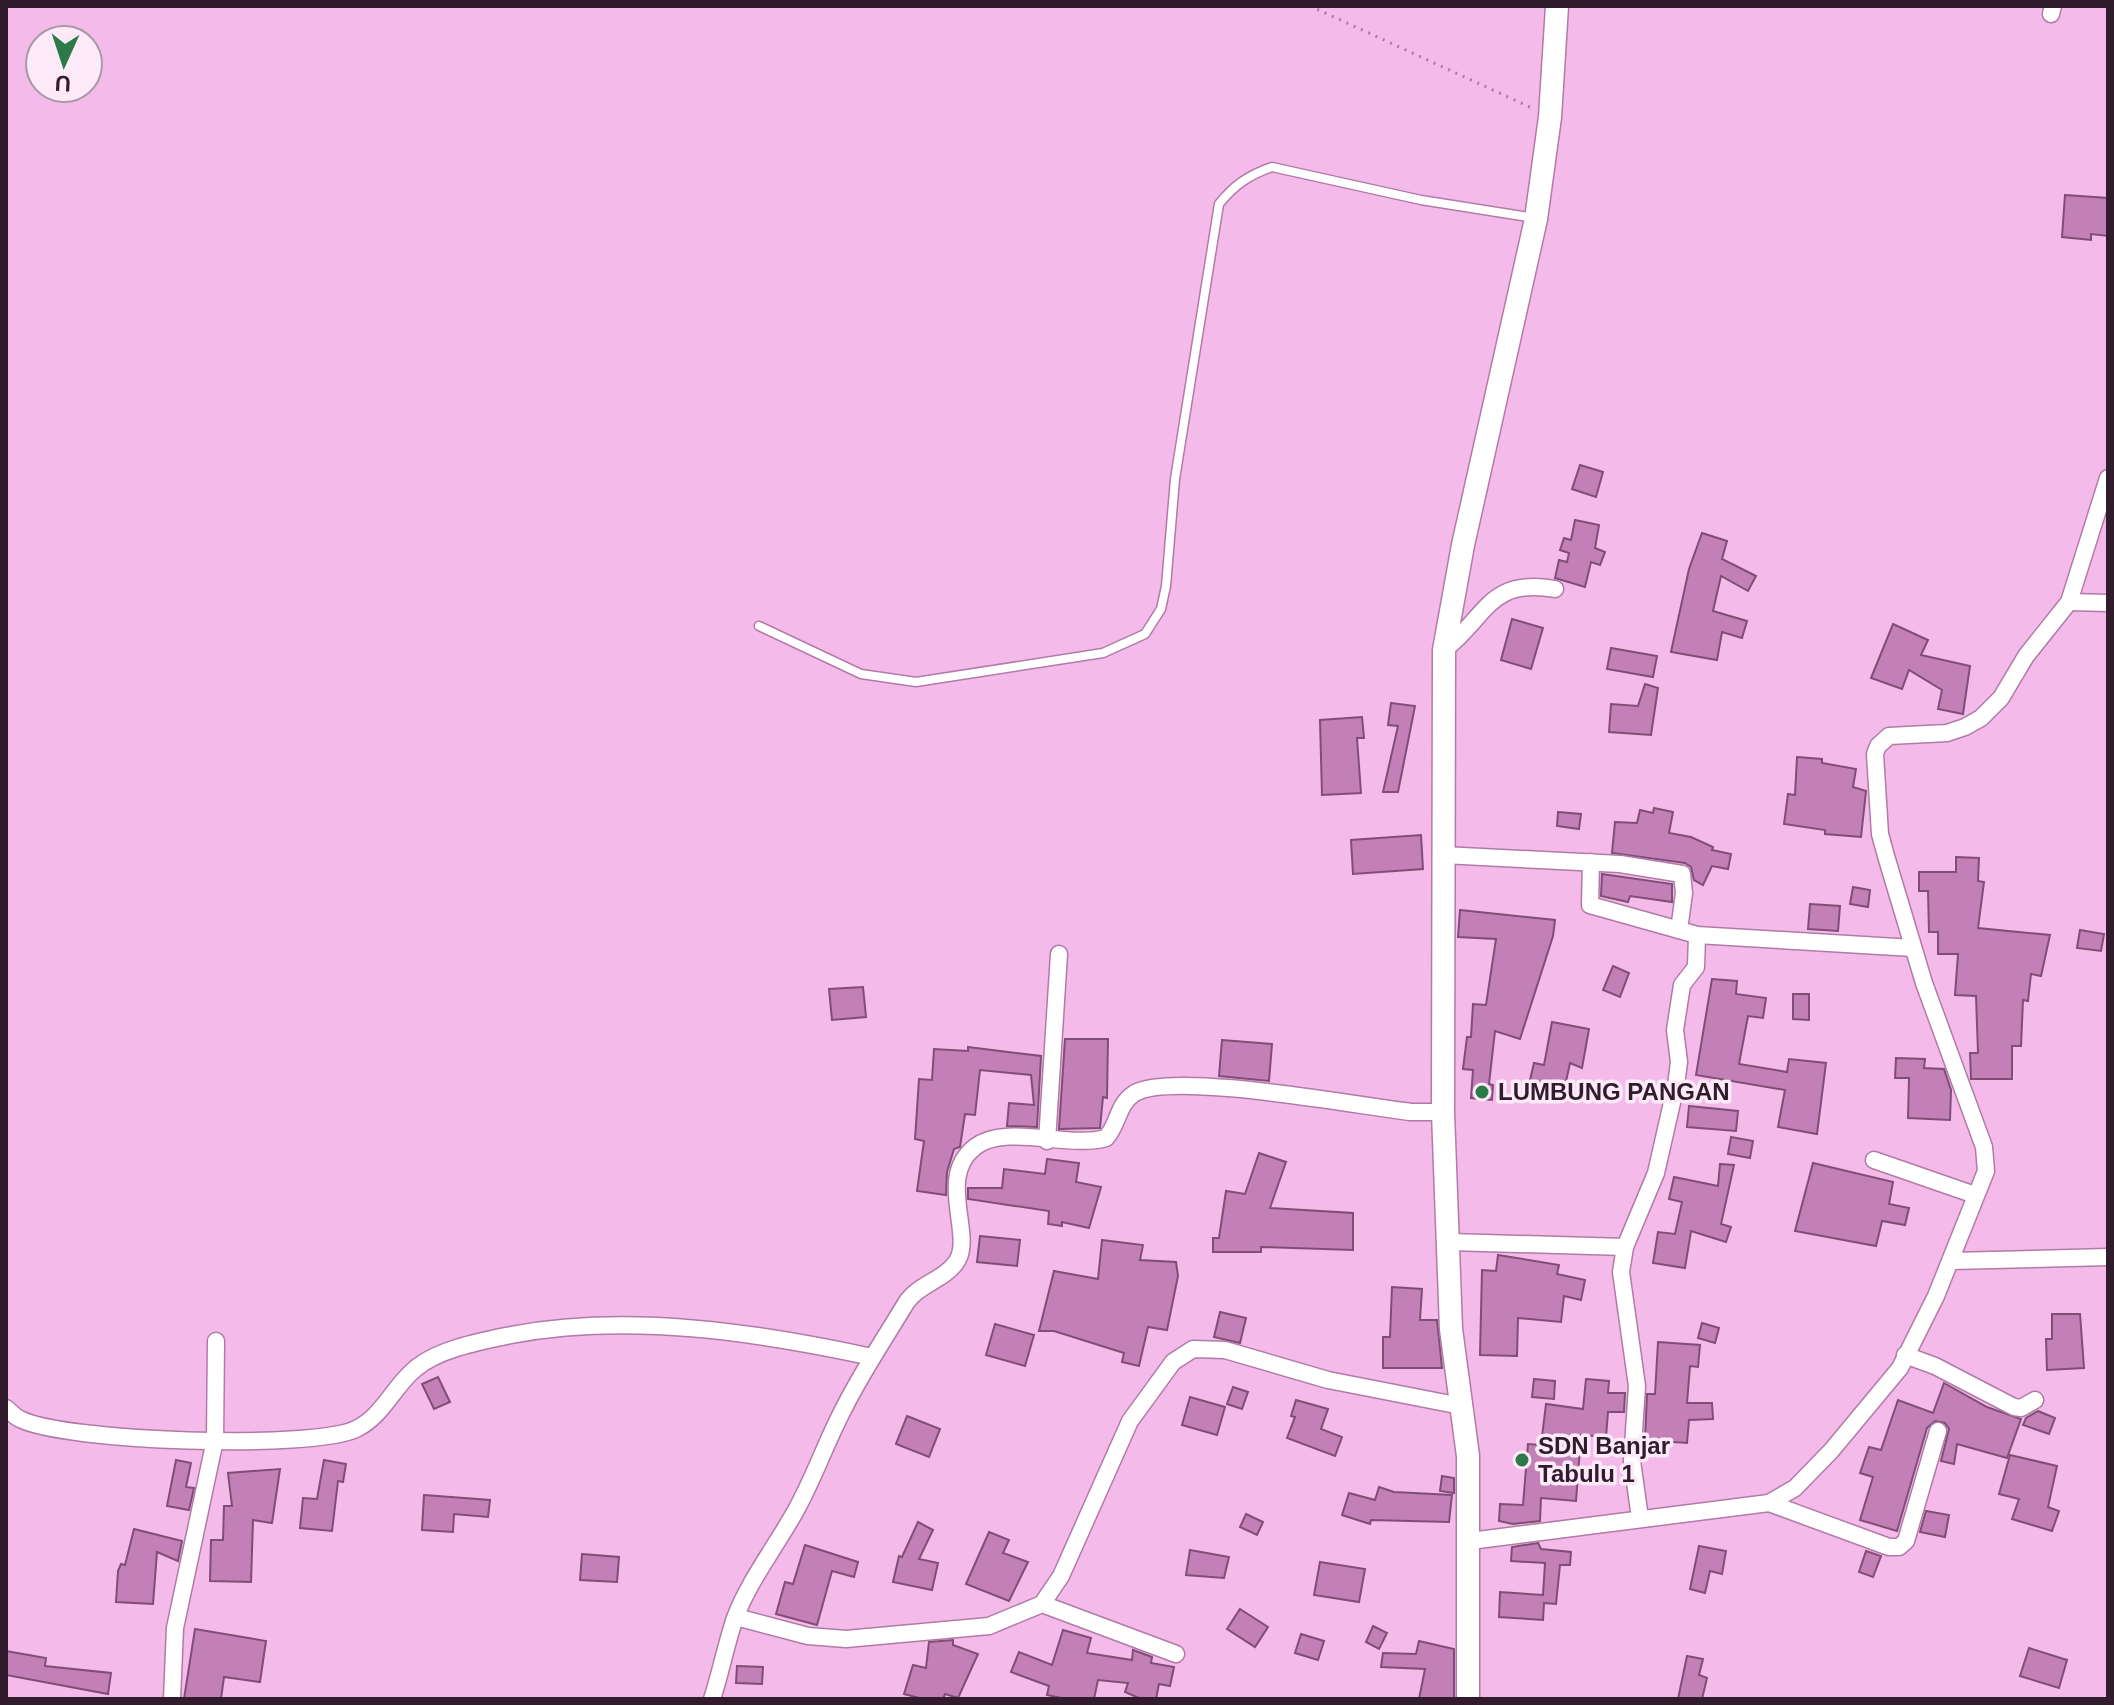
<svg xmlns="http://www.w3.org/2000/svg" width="2114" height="1705" font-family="Helvetica,sans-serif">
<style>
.building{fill:#c380b7;stroke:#804d77;stroke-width:2}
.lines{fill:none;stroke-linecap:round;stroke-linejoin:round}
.lane-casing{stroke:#b17ba7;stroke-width:11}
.street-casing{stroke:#b17ba7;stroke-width:19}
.secondary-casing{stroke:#b17ba7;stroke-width:25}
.path{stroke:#a97da1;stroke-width:3;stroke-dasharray:2 6;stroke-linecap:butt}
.lane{stroke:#fff;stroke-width:8}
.street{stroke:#fff;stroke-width:16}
.secondary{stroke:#fff;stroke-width:22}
.poi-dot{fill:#2c7a4a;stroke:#fceaf8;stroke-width:3}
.labels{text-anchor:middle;stroke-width:7;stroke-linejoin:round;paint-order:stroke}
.poi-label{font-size:24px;font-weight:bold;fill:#311c2e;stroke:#fceaf8;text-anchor:start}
</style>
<rect width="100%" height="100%" fill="#f4bae9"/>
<g class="building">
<path d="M2065,195l43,3v38l-17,-2v6l-29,-3z"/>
<path d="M1580,465l23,7 -7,25 -24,-8z"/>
<path d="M1575,520l24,5 -4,23 10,4 -5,13 -9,-3 -6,25 -30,-9 4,-18 8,2 2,-9 -9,-3 4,-12 7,2z"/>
<path d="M1702,533l25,8 -5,18 34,17 -8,15 -27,-15 -8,35 34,10 -5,17 -20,-6 -5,28 -46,-8 18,-83z"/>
<path d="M1512,619l31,9 -12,41 -30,-9z"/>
<path d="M1893,624l35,16 -7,15 49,11 -7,48 -25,-5 4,-19 -33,-20 -7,19 -31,-11z"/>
<path d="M1611,648l46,8 -4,21 -46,-8z"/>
<path d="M1645,684l13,4 -7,47 -42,-3 2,-28 27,2z"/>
<path d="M1391,703l24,3 -17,86h-15l15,-66 -10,-1z"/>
<path d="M1362,717l2,21h-7l4,55 -39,2 -2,-75z"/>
<path d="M1797,757l25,2v4l34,6 -3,18 13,4 -5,46 -36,-3v-4l-41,-6 4,-30 7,1z"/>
<path d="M1654,808l19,4 -4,21 22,4 22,10 -1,3 19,4 -3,15 -16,-3 -9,19 -9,-5 -3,-13 -6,-4 -73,-10 3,-31 22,1 3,-13 13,3z"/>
<path d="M1558,812l23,2 -2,15 -22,-3z"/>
<path d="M1421,835l2,34 -70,5 -2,-34z"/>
<path d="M1956,857l23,1 -1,23 6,1 -6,46 72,7 -9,41 -10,-2 -3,27 -5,-1 -2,46h-9v33h-41l-1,-26h8l-2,-57 -21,-1 3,-41h-20v-22h-9l-1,-41h-9v-19h37z"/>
<path d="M1602,874l70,10v18l-42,-6 -2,6 -27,-6z"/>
<path d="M1853,887l17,3 -2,17 -18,-3z"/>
<path d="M1810,904l30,2 -2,25 -30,-2z"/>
<path d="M1460,910l95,10 -2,16 -33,103 -25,-8 -6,53 4,1 -1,15 -21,-2 2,-28 -10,-1 4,-32h4l2,-33 13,1 10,-66 -38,-2z"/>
<path d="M2080,930l24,4 -3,17 -24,-3z"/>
<path d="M1613,966l16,7 -9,24 -17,-7z"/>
<path d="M1712,979l25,2 -1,13 30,4 -3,20 -15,-2 -9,48 48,8 2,-13 37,4 -9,71 -39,-7 7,-37 -89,-15z"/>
<path d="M863,987l3,30 -34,3 -3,-31z"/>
<path d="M1793,994h16v26l-16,-1z"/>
<path d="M1552,1022l37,7 -7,39 -12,-5 -8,37 -35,-7 7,-30 10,2z"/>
<path d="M1065,1039h43l-1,59 -4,-1 -3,31 -41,1z"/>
<path d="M1222,1040l50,4 -3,37 -50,-5z"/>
<path d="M968,1047l73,9 -4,71 -30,-1 2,-23 25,2 -3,-30 -51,-5 -5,45 -10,-1 -5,33 -6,2 -7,23 -1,23 -29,-4 7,-50 -9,-2 4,-60 13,1 2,-31 34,2z"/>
<path d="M1896,1058l29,1 -1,9 20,1 7,21 -1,30 -42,-2 1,-40h-14z"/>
<path d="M1689,1106l49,5 -2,20 -49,-4z"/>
<path d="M1731,1137l22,4 -3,17 -22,-4z"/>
<path d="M1259,1153l27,9 -16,46 83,5v37l-92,-3v5h-48v-14h6l7,-47 19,3z"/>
<path d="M1047,1159l32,4 -3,19 25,5 -12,41 -27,-6v4l-14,-2 1,-13 -81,-12v-11h34l2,-19 41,5z"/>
<path d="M1813,1163l80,19 -4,22 20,4 -4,17 -23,-4 -6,25 -81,-15z"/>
<path d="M1720,1164l14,1 -13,59 10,3 -5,15 -35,-11 -6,37 -32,-5 5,-31 17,2 7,-32 -13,-3 5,-22 44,9z"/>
<path d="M980,1236l40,4 -3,26 -40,-4z"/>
<path d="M1102,1240l41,5 -3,15 36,2 2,14 -11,54 -19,-3 -9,39 -17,-4 2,-9 -70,-22h-15l15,-60 44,8z"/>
<path d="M1498,1255l61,10 -2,9 28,6 -4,20 -17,-4 -3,26 -43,-4 -1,38 -37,-1 2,-85 14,1z"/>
<path d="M1392,1287l30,2 -2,31h17l5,48h-59v-31h7z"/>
<path d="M1220,1312l26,6 -6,25 -26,-6z"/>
<path d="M2052,1314h28l4,54 -37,2 -1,-31h6z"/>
<path d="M1702,1323l17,5 -4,15 -17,-5z"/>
<path d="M995,1324l39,11 -9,31 -39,-11z"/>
<path d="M1658,1342l42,3 -2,22 -8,-1 -3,37h25l1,16 -24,1 -2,23 -42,-3 2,-46h8z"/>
<path d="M438,1377l12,25 -16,7 -12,-25z"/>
<path d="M1534,1379l21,2 -1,18 -22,-2z"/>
<path d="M1586,1379l23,2 -1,12h17l-1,19h-16l-2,25 -25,-2 -5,66 -35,-3 -1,23 -27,3 -14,-3 1,-17 23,1 5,-61 13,1 5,-41 37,5z"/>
<path d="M1944,1383l43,24 34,12 -14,39 -50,-14 -3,20 -13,-3 8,-32 -4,-6 -10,-2 -8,7 -30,103 -37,-11 13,-43 -13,-4 9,-26 12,3 17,-50 35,13z"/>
<path d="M1233,1387l15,5 -6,17 -15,-5z"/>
<path d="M1190,1397l35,10 -8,28 -35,-10z"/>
<path d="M1296,1400l32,9 -7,20 21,8 -7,19 -48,-18 8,-21 -4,-1z"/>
<path d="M2038,1411l17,7 -6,16 -26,-9 3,-7z"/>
<path d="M907,1416l33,13 -11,28 -33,-13z"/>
<path d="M2010,1455l47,11 -9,41 11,4 -7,20 -40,-12 7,-20 -20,-5z"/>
<path d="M176,1460l15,3 -5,24 8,1 -5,22 -22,-4z"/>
<path d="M324,1460l22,4 -3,18 -5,-1 -6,50 -32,-3 3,-30 14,1z"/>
<path d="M280,1469l-8,54 -19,-3 -2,62 -41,-1 1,-41h12l1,-34h8l-4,-33z"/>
<path d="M1442,1476l12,2v15l-14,-2z"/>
<path d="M1379,1487l15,5 58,3 -3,27 -78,-2 -1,4 -28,-9 7,-22 26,7z"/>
<path d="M424,1495l66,5 -2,17 -34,-3 -1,18 -31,-2z"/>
<path d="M1926,1511l23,4 -4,22 -25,-5z"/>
<path d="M1246,1514l17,8 -6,13 -17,-8z"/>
<path d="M918,1522l15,8 -14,29 19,4 -6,27 -39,-8 6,-26 3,1z"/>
<path d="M134,1529l48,12 -4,20 -21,-9 -4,52 -37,-2 2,-31 3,-7 4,1z"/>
<path d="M989,1532l20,8 -6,13 25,9 -19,39 -43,-17z"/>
<path d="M1538,1543l3,6 30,3 -1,13h-10l-4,39 -12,-1 -1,17 -44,-3 1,-25 43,3 2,-32 -34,-2 1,-14z"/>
<path d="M805,1545l53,17 -4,15 -22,-6 -15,54 -41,-11 9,-32 8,2z"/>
<path d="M1699,1546l27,5 -4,23 -12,-3 -5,22 -15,-4z"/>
<path d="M1190,1550l39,7 -5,21 -38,-3z"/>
<path d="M1866,1551l15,5 -8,21 -14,-5z"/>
<path d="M582,1554l37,3 -2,25 -37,-2z"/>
<path d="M1320,1562l45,7 -6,33 -45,-7z"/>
<path d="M1240,1609l28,18 -13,20 -28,-18z"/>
<path d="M1373,1626l14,7 -8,16 -13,-7z"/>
<path d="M195,1629l71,12 -6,41 -36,-5 -3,22h-37z"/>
<path d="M1063,1630l28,8 -4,15 45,7 1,-10 19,7 -1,6 23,4 -4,19 -11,-2 -3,15h-15l-16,-7 3,-9 -30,-3 -4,19h-28l-19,-4 2,-9 -38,-14 8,-20 33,13z"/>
<path d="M1301,1634l23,7 -6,19 -23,-7z"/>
<path d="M953,1640v5l25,9 -20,44 -13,-4 -2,5h-20l-19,-5 9,-29 13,3 3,-26z"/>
<path d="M1419,1641l35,8v50h-35l6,-30 -44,-2 2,-14 33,1z"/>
<path d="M2029,1648l38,12 -8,28 -39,-12z"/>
<path d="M6,1651l40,7 -1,8 66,7 -3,21 -102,-19z"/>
<path d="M1687,1656l16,3 -4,16 8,3 -5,21h-24z"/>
<path d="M737,1666l26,1 -1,17 -26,-1z"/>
</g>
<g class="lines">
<defs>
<path id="lane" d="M759,626l102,48 55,8 187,-29 42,-19 16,-25 5,-23 9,-107 44,-275c15,-19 30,-29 53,-37l149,33 114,18"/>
<g id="street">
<path d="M2051,14l2,-8"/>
<path d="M2069,602l39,1"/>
<path d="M1444,650c42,-32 45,-73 111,-61"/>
<path d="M1443,855l177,9 62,10 2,19 -5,37"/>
<path d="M1591,862l-1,43 107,30 216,13"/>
<path d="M1047,1141l12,-187"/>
<path d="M1874,1160l101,35"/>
<path d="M1450,1242l175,5"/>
<path d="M1951,1261l157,-4"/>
<path d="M1905,1355l30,11 79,41 7,1 14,-8"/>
<path d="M6,1408c4,3 9,9 14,11 45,23 292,31 336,10 27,-13 37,-42 59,-60 23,-20 67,-28 96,-34 118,-22 245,-3 361,22"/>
<path d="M1769,1503l26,-15 36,-37 69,-83 36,-72 50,-125 -2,-24 -60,-164 -38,-127 -6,-22 -5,-80 3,-8 11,-10 58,-3 18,-6 16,-9 20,-20 25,-42 43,-54 39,-124"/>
<path d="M1640,1518l-8,-57 5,-75 -16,-114 4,-25 31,-74 20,-88 3,-23 -4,-32 7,-45 14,-18 1,-32"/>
<path d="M1470,1541l299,-38 120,44h10l7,-6 32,-110"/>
<path d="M1042,1604l134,50"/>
<path d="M736,1617l72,19 38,3 143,-13 53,-22 19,-28 69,-155 43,-59 20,-13 32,1 103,30 133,26"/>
<path d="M172,1699l3,-71 40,-188 1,-99"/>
<path d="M712,1699c9,-27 14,-55 23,-81 14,-37 41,-72 60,-106 19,-34 31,-70 49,-104 18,-36 41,-70 62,-105 12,-19 39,-23 51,-42 17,-26 -21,-84 18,-114 30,-24 94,2 131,-9 13,-14 11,-34 29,-45 38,-22 223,13 276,19h32"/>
</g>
<path id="secondary" d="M1468,1699v-243l-17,-127 -8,-217 1,-462 19,-105 73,-326 14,-102 7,-111"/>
</defs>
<use href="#lane" class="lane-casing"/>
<use href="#street" class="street-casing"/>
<use href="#secondary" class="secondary-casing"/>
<path class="path" d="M1310,6l222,102"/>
<use href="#lane" class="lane"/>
<use href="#street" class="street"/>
<use href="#secondary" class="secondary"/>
</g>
<g class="poi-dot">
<circle cx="1482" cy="1092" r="8"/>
<circle cx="1522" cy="1460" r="8"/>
</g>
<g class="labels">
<g class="poi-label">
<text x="1498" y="1100">LUMBUNG PANGAN</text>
<text x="1538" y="1454">SDN Banjar<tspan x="1538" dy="28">Tabulu 1</tspan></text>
</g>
</g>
<rect width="2114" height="1705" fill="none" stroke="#311c2e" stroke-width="16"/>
<g transform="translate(64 64) rotate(183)"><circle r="38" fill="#fceaf8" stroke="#ab98a7" stroke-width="2"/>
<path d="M0-6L14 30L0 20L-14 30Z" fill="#2c7a4a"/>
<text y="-12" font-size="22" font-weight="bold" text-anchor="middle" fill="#311c2e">U</text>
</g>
</svg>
